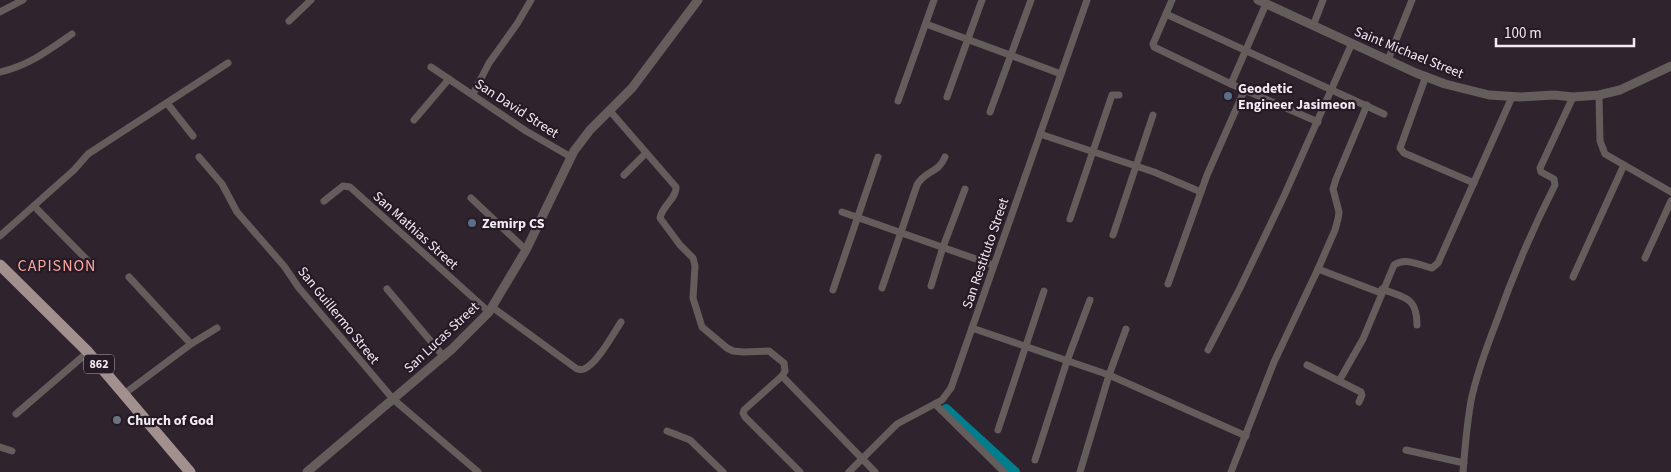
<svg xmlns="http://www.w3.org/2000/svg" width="1671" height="472" font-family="'Source Sans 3',sans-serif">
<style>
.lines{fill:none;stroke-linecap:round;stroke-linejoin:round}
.canal{stroke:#007e8d;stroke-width:10}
.minor{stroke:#655c5c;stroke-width:7}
.tertiary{stroke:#655c5c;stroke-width:9}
.primary{stroke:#a2908f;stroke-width:11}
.service-dot{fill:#5c6f8a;stroke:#251a25;stroke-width:2}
.worship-dot{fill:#6b7280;stroke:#251a25;stroke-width:2}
.labels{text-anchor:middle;stroke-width:4.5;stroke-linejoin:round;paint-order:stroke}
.shield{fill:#251a25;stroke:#b5acb4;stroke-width:1}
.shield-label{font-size:12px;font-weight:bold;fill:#f3ebf2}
.street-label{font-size:14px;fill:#f3ebf2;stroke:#251a25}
.poi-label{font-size:14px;font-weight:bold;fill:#f3ebf2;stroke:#251a25;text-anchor:start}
.quarter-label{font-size:16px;letter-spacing:1px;fill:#faa7a0;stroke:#251a25}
</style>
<rect width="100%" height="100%" fill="#2f232e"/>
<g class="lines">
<path class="canal" d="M946,409l69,63"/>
<g class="minor">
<path d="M1172,0l-19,44 1,3 77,37 87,38"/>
<path d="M0,12l23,-12"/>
<path d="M1166,14l218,100"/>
<path d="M289,21l22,-21"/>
<path d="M926,24l135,50"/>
<path d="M1313,26l10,-26"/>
<path d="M1388,60l24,-60"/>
<path d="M431,67l95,64 45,26"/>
<path d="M0,72c28,-6 49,-22 72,-38"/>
<path d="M1426,76l-26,72 4,5 70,30"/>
<path d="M1231,84l35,-80"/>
<path d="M473,94l16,-31 28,-39 14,-24"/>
<path d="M1599,95l1,46 5,13 66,38"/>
<path d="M947,97l35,-97"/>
<path d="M898,101l36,-101"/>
<path d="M167,103l26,33"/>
<path d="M610,111l66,76c1,11 -14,19 -16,31l20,27 13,13 2,8 -2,32 9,29 25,21 6,3 10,1 26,-1 15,12 1,8 -3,5 -38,34 -1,3 2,4 55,55"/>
<path d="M990,112l41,-112"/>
<path d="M414,120l35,-41"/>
<path d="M1040,134l114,38 47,20"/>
<path d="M199,157l23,27 15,28 47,54 15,22 94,111 85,73"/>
<path d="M624,175l22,-22"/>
<path d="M471,198l55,52"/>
<path d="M324,201l19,-15 7,1 139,125"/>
<path d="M34,206l54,55"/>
<path d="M842,212l151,53"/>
<path d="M1070,219l42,-124h7"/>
<path d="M1113,235l40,-120"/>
<path d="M0,236l74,-66 14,-16 140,-91"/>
<path d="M1645,258l26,-57"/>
<path d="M1318,269l63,24"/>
<path d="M129,277l62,67"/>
<path d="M1573,277l51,-112"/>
<path d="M1168,284l39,-109 38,-86"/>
<path d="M931,286l12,-39 22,-58"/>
<path d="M882,288l35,-103c8,-15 21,-11 28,-28"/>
<path d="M387,289l57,68"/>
<path d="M1382,289c23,9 35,8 35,36"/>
<path d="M833,290l45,-133"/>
<path d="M492,307l85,62c2,0 4,1 7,0 13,-5 29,-35 37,-47"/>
<path d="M972,328l137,47 137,61"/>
<path d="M1208,350l32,-62 44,-92 68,-153"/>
<path d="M1307,365l54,27 1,3 -3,7"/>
<path d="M782,376l93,96"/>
<path d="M1339,381l24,-42 31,-74c12,-8 25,0 38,3l6,-5 74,-166"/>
<path d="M124,394l67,-50 26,-16"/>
<path d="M935,404l69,68"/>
<path d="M16,414l72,-62"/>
<path d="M998,430l46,-139"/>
<path d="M667,431l23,9 33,32"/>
<path d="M0,447l12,4"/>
<path d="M1406,450l58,13"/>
<path d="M1035,460l32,-99 23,-61"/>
<path d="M849,472l48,-48 45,-24 9,-12 136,-388"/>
<path d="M1080,472l29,-97 17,-46"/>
<path d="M1231,472l43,-110 44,-93 17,-39 3,-11 1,-7 -6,-23 3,-10 31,-74"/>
<path d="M1463,472c2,-25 4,-52 9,-76 6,-25 15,-50 24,-73 17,-48 36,-93 59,-138l-1,-6 -13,-7 -1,-4 33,-71"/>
</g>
<g class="tertiary">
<path d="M1258,0l158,73 29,11 44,11 31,2 34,-2 19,2 26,-2 21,-5 51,-24"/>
<path d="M307,472l145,-123 37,-37 37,-62 48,-99 16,-21 42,-42 66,-88"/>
</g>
<path class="primary" d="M0,265l88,87 102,120"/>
</g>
<g class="service-dot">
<circle cx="1228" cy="96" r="5"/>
<circle cx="472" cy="223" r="5"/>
</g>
<circle class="worship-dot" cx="117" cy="420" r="5"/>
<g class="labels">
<rect class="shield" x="84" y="354.5" width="30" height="19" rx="4"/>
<g class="shield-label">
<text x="99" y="368">862</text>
</g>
<g class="street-label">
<text transform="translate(1409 52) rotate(22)" y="5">Saint Michael Street</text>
<text transform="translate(517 108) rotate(33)" y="5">San David Street</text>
<text transform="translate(416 230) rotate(42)" y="5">San Mathias Street</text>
<text transform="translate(985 253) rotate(-71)" y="5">San Restituto Street</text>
<text transform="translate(339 315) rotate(51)" y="5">San Guillermo Street</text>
<text transform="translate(441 337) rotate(-43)" y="5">San Lucas Street</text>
</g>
<g class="poi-label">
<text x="1238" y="93">Geodetic<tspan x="1238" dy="16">Engineer Jasimeon</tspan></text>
<text x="482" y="228">Zemirp CS</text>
<text x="127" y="425">Church of God</text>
</g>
<g class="quarter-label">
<text x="57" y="271">CAPISNON</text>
</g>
</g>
<path d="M1496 38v8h138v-8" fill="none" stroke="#f3ebf2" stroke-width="2.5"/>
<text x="1504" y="38" font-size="15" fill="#f3ebf2" stroke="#251a25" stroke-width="4" paint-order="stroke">100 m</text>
</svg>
